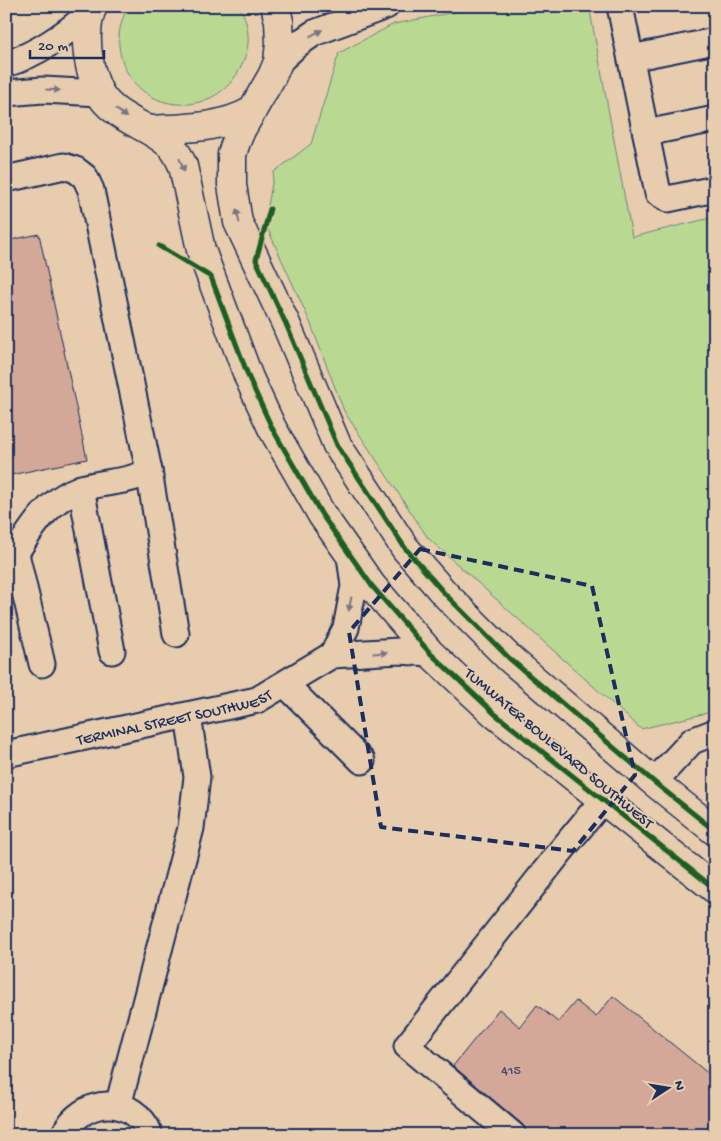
<svg xmlns="http://www.w3.org/2000/svg" width="721" height="1141" font-family="'Gochi Hand',sans-serif">
<style>
.green{fill:#b9d993;stroke:#6a8478}
.building{fill:#d3a899;stroke:#1b2f5e}
.lines{fill:none;stroke-linecap:round;stroke-linejoin:round}
.minor-casing{stroke:#1b2f5e;stroke-width:29}
.major-casing{stroke:#1b2f5e;stroke-width:31}
.minor{stroke:#e7ccae;stroke-width:25}
.major{stroke:#e7ccae;stroke-width:28}
.cycleway-casing{stroke:#e7ccae;stroke-width:8}
.cycleway{stroke:#1b5e20;stroke-width:5}
.oneway{fill:#777682}
.marked{fill:none;stroke:#1b2f5e;stroke-width:4;stroke-dasharray:10 6;stroke-linejoin:round}
.labels{text-anchor:middle;stroke-width:4.5;stroke-linejoin:round;paint-order:stroke}
.number-label{font-size:14px;fill:#494d6d}
.street-label{font-size:16px;fill:#1b2f5e;stroke:#e7ccae}
</style>
<rect width="100%" height="100%" fill="#e7ccae"/>
<filter id="ink" filterUnits="userSpaceOnUse"><feTurbulence type="fractalNoise" baseFrequency=".02" numOctaves="2"/><feDisplacementMap in="SourceGraphic" scale="10" xChannelSelector="R" yChannelSelector="G"/><feConvolveMatrix kernelMatrix="1 2 1 2 8 2 1 2 1" color-interpolation-filters="sRGB"/></filter>
<g filter="url(#ink)">
<g class="green">
<path d="M129,6h110c9,14 12,35 6,51 -23,69 -118,60 -126,-11 -1,-14 2,-27 10,-40z"/>
<path d="M485,6h104l43,231 83,-20v494l-74,18 -213,-191 -84,-127 -34,-89 -45,-99 9,-51 37,-28 28,-91 55,-29z"/>
</g>
<g class="building">
<path d="M39,234l48,225 -81,17v-235z"/>
<path d="M613,996l102,83v56h-188l-1,-5 -4,-6 -69,-58 46,-57 21,18 17,-22 21,17 18,-21 20,16z"/>
</g>
<g class="lines">
<defs>
<g id="minor">
<path d="M620,6l38,187 10,6 47,-10"/>
<path d="M631,58l84,-17"/>
<path d="M278,62l20,-18 16,-11 72,-27"/>
<path d="M6,64c32,-10 59,-30 84,-51"/>
<path d="M6,93l37,-3 57,3"/>
<path d="M646,133l69,-14"/>
<path d="M6,179l58,-13 12,4 9,7 6,13 58,281c-20,12 -45,10 -67,17 -38,12 -55,49 -76,80"/>
<path d="M149,471l27,163"/>
<path d="M81,488l31,163"/>
<path d="M16,554l26,110"/>
<path d="M332,655l14,-27 8,-42 -4,-30"/>
<path d="M285,684l77,77"/>
<path id="s1" d="M6,754l251,-54 75,-45 67,-4 31,2"/>
<path d="M654,782l38,-41 23,-9"/>
<path d="M118,1106l73,-278 6,-51 -9,-62"/>
<path d="M64,1135c16,-38 71,-42 86,0"/>
<path d="M513,1135l-106,-89 153,-194 43,-52"/>
</g>
<g id="major">
<path d="M93,6c-7,15 -7,33 -5,49 2,12 5,26 11,37 14,27 53,34 73,55 5,5 8,13 11,19l18,84 48,128 23,50 50,87 50,71 58,67 65,61 220,175"/>
<path d="M275,6l4,15 1,22 -2,19 -6,14 -31,54 -5,12 -4,12v31l6,37 48,102 51,121 68,103 39,45 65,65 145,124 61,49"/>
<path d="M149,130c36,-2 70,-1 103,-19"/>
</g>
</defs>
<use href="#minor" class="minor-casing"/>
<use href="#major" class="major-casing"/>
<use href="#minor" class="minor"/>
<use href="#major" class="major"/>
<defs>
<g id="cycleway">
<path d="M270,209l-14,51 30,64 51,121 68,103 39,45 65,65 145,124 61,49"/>
<path d="M159,246l52,31 38,101 23,50 50,87 50,71 58,67 65,61 220,175"/>
</g>
</defs>
<use href="#cycleway" class="cycleway-casing"/>
<use href="#cycleway" class="cycleway"/>
</g>
<defs><path id="oneway-solid" d="M-6-.8H1V-3.2L6.5 0L1 3.2V.8H-6Z" transform="scale(1.25)"/></defs>
<g class="oneway">
<use href="#oneway-solid" transform="translate(316 33) rotate(-28)"/>
<use href="#oneway-solid" transform="translate(53 90) rotate(3)"/>
<use href="#oneway-solid" transform="translate(121 113) rotate(38)"/>
<use href="#oneway-solid" transform="translate(182 165) rotate(68)"/>
<use href="#oneway-solid" transform="translate(238 216) rotate(-101)"/>
<use href="#oneway-solid" transform="translate(350 604) rotate(101)"/>
<use href="#oneway-solid" transform="translate(380 653) rotate(-3)"/>
</g>
</g>
<path class="marked" d="M420,549l172,37 43,189 -62,76 -192,-24 -32,-195z"/>
<g class="labels">
<g class="number-label">
<text x="511" y="1074">415</text>
</g>
<g class="street-label">
<text dy="6" stroke="none"><textPath href="#s1" startOffset="172">TERMINAL STREET SOUTHWEST</textPath></text>
<text transform="translate(560 747) rotate(40)" y="6">TUMWATER BOULEVARD SOUTHWEST</text>
</g>
</g>
<rect width="721" height="1141" fill="none" stroke="#e7ccae" stroke-width="25"/>
<rect x="12" y="12" width="696" height="1116" fill="none" stroke="#1b2f5e" stroke-width="2" filter="url(#ink)"/>
<g transform="translate(668 1088) rotate(78)" stroke="#e7ccae" stroke-width="4" paint-order="stroke">
<path d="M0-4L9 19L0 12L-9 19Z" fill="#1b2f5e"/>
<text y="-8" font-size="14" font-weight="bold" text-anchor="middle" fill="#1b2f5e">N</text>
</g>
<path d="M30 50v8h74v-8" fill="none" stroke="#1b2f5e" stroke-width="2.5"/>
<text x="38" y="50" font-size="15" fill="#1b2f5e" stroke="#e7ccae" stroke-width="4" paint-order="stroke">20 m</text>
</svg>
